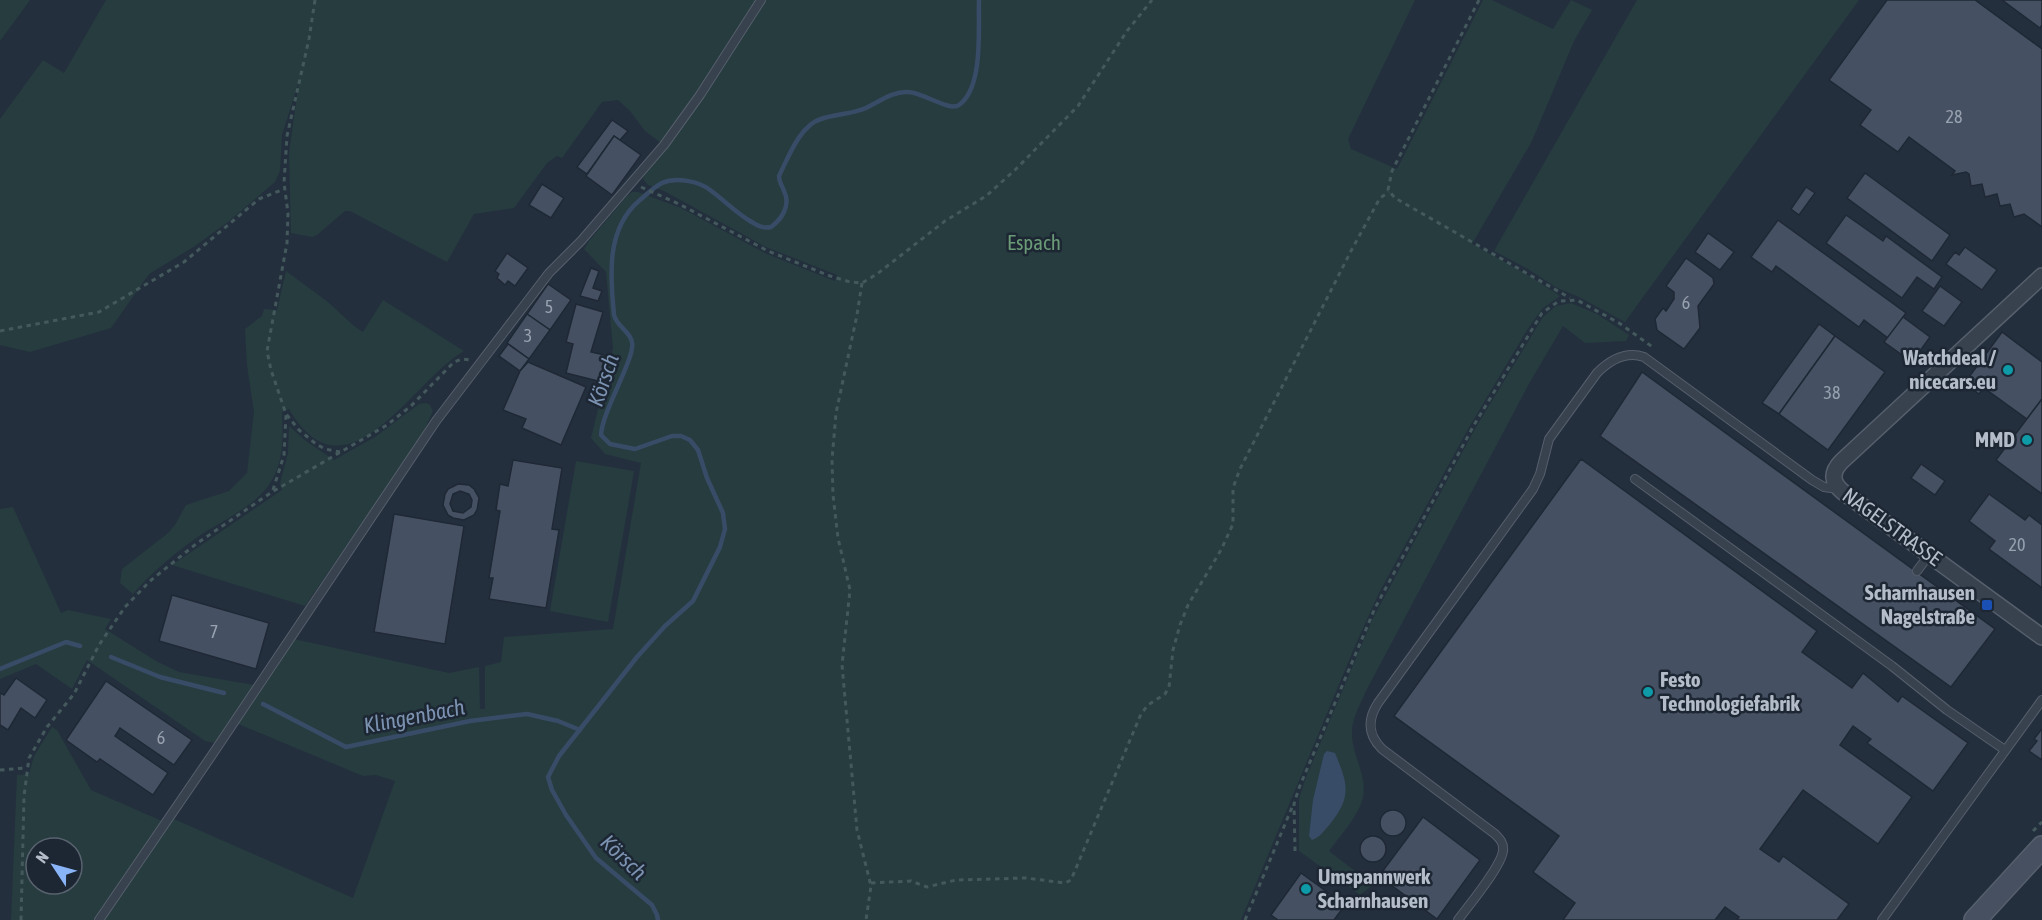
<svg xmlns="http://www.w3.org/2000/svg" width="2042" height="920" font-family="'Asap Condensed',sans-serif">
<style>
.green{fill:#263c3f;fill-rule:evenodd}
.water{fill:#394c67}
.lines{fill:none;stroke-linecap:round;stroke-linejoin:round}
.stream{stroke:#394c67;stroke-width:4.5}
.building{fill:#455162;stroke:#1f2835;stroke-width:1.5;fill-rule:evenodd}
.service-casing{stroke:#565f6c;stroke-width:10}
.minor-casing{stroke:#565f6c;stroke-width:18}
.secondary-casing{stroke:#565f6c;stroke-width:24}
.path{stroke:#44595c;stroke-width:3;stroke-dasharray:4.5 4.5;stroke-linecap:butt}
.service{stroke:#38414e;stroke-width:8}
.minor{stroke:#38414e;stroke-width:15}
.secondary{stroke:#465061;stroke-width:21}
.culture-dot{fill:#0f9aa8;stroke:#1d2633;stroke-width:2}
.transit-dot{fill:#1a4fb4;stroke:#1d2633;stroke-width:2}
.labels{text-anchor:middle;stroke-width:5;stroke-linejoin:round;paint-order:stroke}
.number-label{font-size:18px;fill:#98a1af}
.park-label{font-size:21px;fill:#6b9a76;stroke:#1d2633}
.poi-label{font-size:21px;font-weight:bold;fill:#b4bcc9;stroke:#1d2633;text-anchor:end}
.street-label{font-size:21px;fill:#b4bcc9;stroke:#1d2633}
.water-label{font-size:22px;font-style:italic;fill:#7c92b1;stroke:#1d2633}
</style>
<rect width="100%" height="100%" fill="#242f3e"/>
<g class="green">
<path d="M0,0h30l-30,41z"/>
<path d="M106,0h1309l-67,139 3,10 46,20 86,-169h9l61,29 18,-29 21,10 -18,31 -42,100 -60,103 56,31 32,21 -18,13 -15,21 -59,99 -89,164 -24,53 -114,274h-1230l6,-145 12,-1 5,-18 18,-29 5,3 34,60 71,31 12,-2 179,79 42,-117 -19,-6 -13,1 -132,-55 -16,22 -10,-2 -118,-81 -15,29 -36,-25 -36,15v-170l13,-2 48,106 7,-3 43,9 -6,10 51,32 23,11 75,13 7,4 33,-50 155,34 30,-6 1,42h5v-43l16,-4 3,-25 109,-8 28,-166 -36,-9 -14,-16 22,-90 -7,-76 -22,-23 5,-8 38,-45 5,-4h6l43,16 86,46 68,27 2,-6 -71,-28 -102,-56 -16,-6 -5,-6 1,-4 30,-36 -7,-4 -6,8 -16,-12 -15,-20 -12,-11 -16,2 -40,56 -5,-2 -10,7 -33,45 -40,6 -27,48 -97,-51h-5l-28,24 -5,2 -21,-4 -2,-80 10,-72 -17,54 -2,36 -5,11 -47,40 -33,24 -46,28 -38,54 -81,24 -30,-7v-226l43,-59 21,13zM36,848h36v36h-36z"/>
<path d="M1637,0h222l-234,322 -46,-25 -22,-9 -29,-19 -34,-18z"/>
<path d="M286,271l42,31 26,24 9,6 20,-32 81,51c-51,29 -118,156 -175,58l-7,3c1,23 2,48 -10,68 -15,26 -49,40 -73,56 -24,17 -47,36 -66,58l-13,-11 2,-14 46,-36 7,-8 11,-20 43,-14 18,-18 7,-61 -7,-47 -2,-36 17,-13 2,-7 13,1z"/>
<path d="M1571,303l26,11 32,21 -3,6 -41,2 -22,-17 -33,56 -164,309c-5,12 -14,27 -14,40 -1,26 19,47 9,73 -7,17 -22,33 -32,47l44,34 -13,10 -61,-44v-52l6,-19 67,-160 104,-193 67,-110 13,-11z"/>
<path d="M426,403l4,2 3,6 -11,24 -117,171 -133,-41 110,-75 -2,-7 8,-30 1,-27 17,15 28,19 41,-23 44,-33z"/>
<path d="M576,461l58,10 -26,151 -58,-11z"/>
</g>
<path class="water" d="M1327,751l8,2c13,31 17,44 -5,71 -6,7 -10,13 -18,16l-3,-4 4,-36 11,-46z"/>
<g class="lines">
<g class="stream">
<path d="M111,657l49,20 64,16"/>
<path d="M0,669l66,-27 14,4"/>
<path d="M263,704l83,43 124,-26 57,-7 31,7 22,9"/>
<path d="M658,920l-1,-5 -5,-10 -56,-47 -30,-43 -14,-25 -4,-13 11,-21 78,-99 28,-31 28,-25 27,-54 5,-18 -2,-16 -16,-35 -9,-28 -8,-10 -9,-4h-9l-37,13 -25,-5 -9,-9c1,-24 35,-78 31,-93 -2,-11 -15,-15 -18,-27 -4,-40 -8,-87 26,-115 7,-6 14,-13 22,-17 14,-6 37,-2 48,7 14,10 25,22 40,31 7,4 12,8 21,6 11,-8 20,-22 13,-36 -2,-6 -5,-8 -5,-15 9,-18 21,-51 42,-57 15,-5 31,-5 45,-11 13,-6 27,-17 42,-16 14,0 42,20 51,13 25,-18 19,-78 20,-105"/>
</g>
</g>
<g class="building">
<path d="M1887,0h88l67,49v178l-18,-13 -10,3 -4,-13 -10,2 -3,-12 -12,3 -3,-13 -11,2 -2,-12 -3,-2 -14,3 3,-4 -46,-34 -11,15 -38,-27 11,-15 -42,-30z"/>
<path d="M2002,0h40v25l-2,3z"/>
<path d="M612,120l16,11 -8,9 -6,-4 -27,38 -10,-7z"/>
<path d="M614,136l27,19 -29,40 -26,-19z"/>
<path d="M1865,173l85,62 -18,26 -85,-63z"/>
<path d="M542,184l22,14 -13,20 -22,-13z"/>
<path d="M1806,187l9,6 -16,22 -8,-6z"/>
<path d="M1846,215l37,26 3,-5 56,41 -8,12 -17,-12 -15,21 -76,-55z"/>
<path d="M1778,220l128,93 -18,25 -24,-18 -5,7 -83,-61 -4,6 -21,-15z"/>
<path d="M1708,233l26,19 -14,18 -25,-18z"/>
<path d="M1965,247l32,23 -15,20 -36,-26 9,-12 4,3z"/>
<path d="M507,253l21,15 -13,18 -7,-5 -3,4 -8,-7 2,-4 -4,-3z"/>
<path d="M1686,258l27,20 1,6 -16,22 2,22 -16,21 -27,-19 -2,-11 8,-11 3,3 8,-12v-7l-8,-6z"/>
<path d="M591,268l8,3 -6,17 9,3 -4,10 -18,-5z"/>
<path d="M548,284l23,16 -21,30 -23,-16z"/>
<path d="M1940,286l22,16 -18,24 -22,-15z"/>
<path d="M576,304l27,8 -12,40 18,4 -7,26 -36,-9 7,-29 -7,-2z"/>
<path d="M527,314l23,16 -21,29 -22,-16z"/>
<path d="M1903,317l27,20 -18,25 -28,-20z"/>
<path d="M1819,324l16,12 -56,78 -17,-11z"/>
<path d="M2002,332l40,30v37l-15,20 -43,-31 -5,6 -11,-8 5,-6 -4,-3z"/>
<path d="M1835,336l50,36 -57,78 -49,-36z"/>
<path d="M508,344l21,15 -9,12 -21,-15z"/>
<path d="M528,362l58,25 -25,58 -39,-17 4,-9 -23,-9 17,-39z"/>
<path d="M1642,372l353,257 -44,58 -351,-251z"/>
<path d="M2042,399v95l-46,-34z"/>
<path d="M1581,459l236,172 -15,21 50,36 11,-15 35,29 4,-6 66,47 -35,48 -66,-48 4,-4 -18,-13 -13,19 72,52 -34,47 -75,-54 -43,59 19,13 4,-6 66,48 -12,16h-100l2,-3 -14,-10 -10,13h-152l12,-17 -42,-31 26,-36 -165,-120z"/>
<path d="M513,460l49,8 -10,61 7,1 -13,78 -57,-9 4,-21h-4l11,-67 -4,-1 4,-26 8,2z"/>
<path d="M1921,464l24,17 -10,14 -24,-17z"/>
<path d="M458,484l11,1 5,4 5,9 -2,12 -3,5 -10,5 -11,-2 -5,-3 -5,-10 2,-11 3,-5zM460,491l9,3 3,6 -1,7 -8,6 -10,-2 -3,-7 3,-10z"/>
<path d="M1989,494l36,26 4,-5 13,10v63l-53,-39 6,-8 -26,-20z"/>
<path d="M394,514l70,12 -19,118 -71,-12z"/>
<path d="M172,595l97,28 -13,46 -97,-28z"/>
<path d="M16,678l31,22 -12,18 -14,-10 -13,22 -8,-5v-32l4,2z"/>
<path d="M106,681l86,59 -18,25 -54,-37 -5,8 53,37 -15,22 -53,-36 -3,3 -31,-22z"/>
<path d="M2041,730l1,1v29l-13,-9 8,-10 -3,-2z"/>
<circle cx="1393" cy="823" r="13"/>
<path d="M1423,817l57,43 -43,59 -58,-43z"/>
<circle cx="1373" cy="849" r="13"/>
<path d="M1301,873l44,32 -11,15h-56l-7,-5z"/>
</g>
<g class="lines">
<defs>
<g id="service">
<path d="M1635,479l257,187 55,44 58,40"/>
<path d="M1917,571l12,-16"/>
<path d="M99,920l113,-165 224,-334 113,-148 32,-32 83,-96 36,-50 61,-95"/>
<path d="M1458,920c11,-15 43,-53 45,-69 1,-8 -3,-12 -8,-17l-113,-85c-14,-14 -15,-29 -4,-46l155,-214 7,-15 9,-35 48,-66c13,-13 29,-22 47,-16l168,123 12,7 14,2"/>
<path d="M1882,920l160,-220"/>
</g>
<path id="minor" d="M2042,276l-200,185c-11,11 -11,21 1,31l199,145"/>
<path id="secondary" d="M1975,920l67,-73"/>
</defs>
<use href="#service" class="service-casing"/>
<use href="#minor" class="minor-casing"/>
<use href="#secondary" class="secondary-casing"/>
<g class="path">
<path d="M315,0l-6,39 -22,97 -3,47 4,30 -1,30 -20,108 4,19 15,44 13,16 17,14 9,5 15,3"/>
<path d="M1479,0l-87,171 -4,19 7,8 175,100"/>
<path d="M641,187l38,17 89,47 62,25 20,6 12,1 15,-9 68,-53 41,-25 29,-26 63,-64 49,-75 25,-31"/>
<path d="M862,283l-5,32 -21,98 -4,47 1,35 5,43 12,52 -8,75 15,165 14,56 -5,34"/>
<path d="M0,331l99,-19 85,-50 75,-63 25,-10"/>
<path d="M273,490l11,-35 2,-40"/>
<path d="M0,770l26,-2"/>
<path d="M2033,831l9,-9"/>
<path d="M1295,851l-1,-47 5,-16 76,-180 99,-183 68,-112 17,-12 18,-1 42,23 35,25"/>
<path d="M871,883l40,-2 16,6 29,-7 70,-2 39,5 6,-3 70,-166 7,-9 17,-11 4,-7 4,-37 7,-25 8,-20 33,-55 12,-26v-36l7,-19 111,-218 29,-53 9,-6"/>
<path d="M21,920l3,-124 5,-38 18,-31 27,-33 25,-49 26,-38 25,-26 46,-37 76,-52 115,-67 24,-19 43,-44 8,-3 8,1"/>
<path d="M1245,920l48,-115"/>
</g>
<use href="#service" class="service"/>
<use href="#minor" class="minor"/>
<use href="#secondary" class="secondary"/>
</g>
<g class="culture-dot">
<circle cx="2008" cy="370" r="6"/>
<circle cx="2027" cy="440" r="6"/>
<circle cx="1648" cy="692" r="6"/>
<circle cx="1306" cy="889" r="6"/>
</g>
<rect class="transit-dot" x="1981" y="599" width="12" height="12" rx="3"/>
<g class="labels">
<g class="number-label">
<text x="1954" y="123">28</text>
<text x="1686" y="309">6</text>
<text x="549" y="313">5</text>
<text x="528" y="342">3</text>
<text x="1832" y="399">38</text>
<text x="2017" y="551">20</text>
<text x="214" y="638">7</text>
<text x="161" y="744">6</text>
</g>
<g class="park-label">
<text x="1034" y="250">Espach</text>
</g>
<g class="poi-label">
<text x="1996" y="365">Watchdeal /<tspan x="1996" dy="24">nicecars.eu</tspan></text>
<text x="2015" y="447">MMD</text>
<text x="1975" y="600">Scharnhausen<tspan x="1975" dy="24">Nagelstraße</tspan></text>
<text x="1660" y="687" text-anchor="start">Festo<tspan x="1660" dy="24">Technologiefabrik</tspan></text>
<text x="1318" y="884" text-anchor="start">Umspannwerk<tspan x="1318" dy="24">Scharnhausen</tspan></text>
</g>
<g class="street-label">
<text transform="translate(1892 527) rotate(36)" y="7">NAGELSTRASSE</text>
</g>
<g class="water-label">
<text transform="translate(603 380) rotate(-71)" y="8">Körsch</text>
<text transform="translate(414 716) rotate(-11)" y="8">Klingenbach</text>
<text transform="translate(624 857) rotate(44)" y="8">Körsch</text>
</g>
</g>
<g transform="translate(54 866) rotate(306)"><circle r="28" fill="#1d2633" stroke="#59626f" stroke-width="1.5"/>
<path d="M0-4.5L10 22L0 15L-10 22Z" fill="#8ab4f8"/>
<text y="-9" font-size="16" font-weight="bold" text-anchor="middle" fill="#b4bcc9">N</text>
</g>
</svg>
